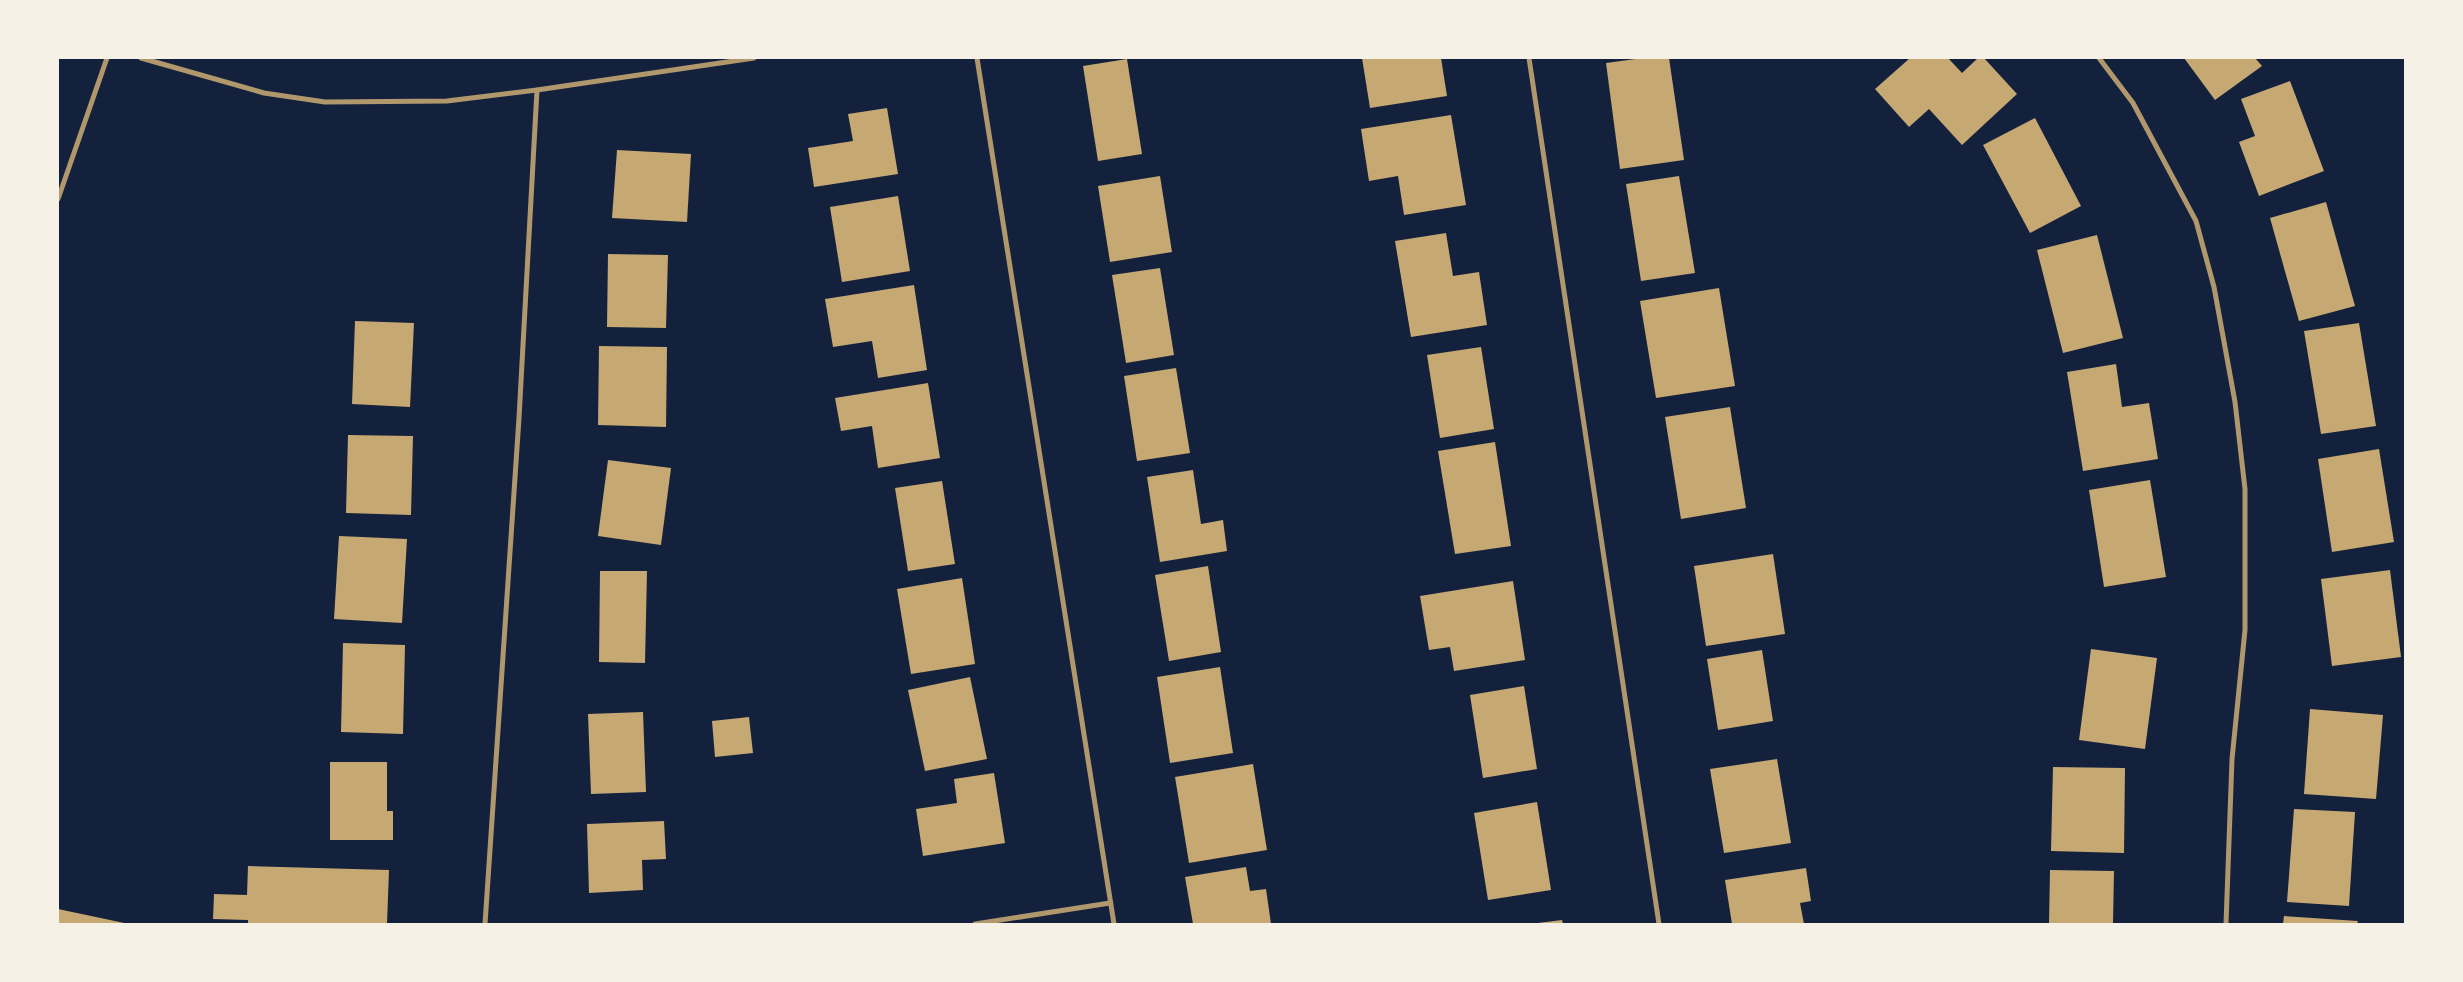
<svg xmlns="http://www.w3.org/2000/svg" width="2463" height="982" font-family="Quicksand,sans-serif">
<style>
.building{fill:#c6a872}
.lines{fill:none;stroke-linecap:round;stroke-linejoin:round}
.minor{stroke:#b1986c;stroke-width:5}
</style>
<rect width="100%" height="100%" fill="#14213d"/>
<g class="building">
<path d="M1362,58h79l6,38 -77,12z"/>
<path d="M1643,58h26l15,102 -64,9 -14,-106z"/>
<path d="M1910,58h38l14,15 16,-15h6l33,36 -55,51 -33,-36 -20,18 -34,-38z"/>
<path d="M2184,58h71l7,8 -47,34z"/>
<path d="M1127,59l15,95 -44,7 -15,-95z"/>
<path d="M2290,81l34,90 -65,25 -20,-54 16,-6 -14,-37z"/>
<path d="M887,108l11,66 -84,13 -6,-39 45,-7 -5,-27z"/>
<path d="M1451,115l15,90 -62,10 -6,-39 -29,5 -8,-52z"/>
<path d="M2035,118l46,88 -51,27 -47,-88z"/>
<path d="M617,150l74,4 -4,68 -75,-4z"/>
<path d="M1160,176l12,76 -62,10 -12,-76z"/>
<path d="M1679,176l16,97 -54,8 -15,-97z"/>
<path d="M898,196l12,75 -68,11 -12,-75z"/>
<path d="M2326,202l29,104 -56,15 -29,-103z"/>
<path d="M1446,233l7,43 26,-4 8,53 -76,12 -16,-96z"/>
<path d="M2097,235l26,103 -60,15 -26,-103z"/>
<path d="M608,254l60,1 -2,73 -59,-1z"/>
<path d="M1160,268l14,87 -48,8 -14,-88z"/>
<path d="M914,285l13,85 -49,8 -6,-37 -39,6 -8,-48z"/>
<path d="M1719,288l16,98 -79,12 -16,-97z"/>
<path d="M355,321l59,2 -4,84 -58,-3z"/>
<path d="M2359,323l17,103 -55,8 -17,-103z"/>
<path d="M599,346l68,1 -1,80 -68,-2z"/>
<path d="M1481,347l13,82 -54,9 -13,-83z"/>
<path d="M2116,364l6,43 27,-4 9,56 -75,12 -16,-99z"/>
<path d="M1176,368l14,85 -53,8 -13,-85z"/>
<path d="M928,383l12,75 -62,10 -6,-42 -31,5 -6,-33z"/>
<path d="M1730,407l16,101 -65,11 -16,-102z"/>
<path d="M348,435l65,1 -2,79 -65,-2z"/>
<path d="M1495,442l16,104 -56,8 -17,-103z"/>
<path d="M2379,449l15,93 -62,10 -14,-93z"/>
<path d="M608,460l63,8 -10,77 -63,-9z"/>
<path d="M1193,470l8,54 22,-4 4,31 -67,11 -13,-85z"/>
<path d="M2150,480l16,97 -62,10 -15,-97z"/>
<path d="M942,481l13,83 -47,7 -13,-83z"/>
<path d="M339,536l68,3 -5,84 -68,-4z"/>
<path d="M1773,554l12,80 -79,12 -12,-80z"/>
<path d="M1208,566l13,86 -52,9 -14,-86z"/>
<path d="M2390,570l11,87 -69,9 -11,-87z"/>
<path d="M600,571h47l-2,92 -46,-1z"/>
<path d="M962,578l13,86 -64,10 -14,-85z"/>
<path d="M1513,581l12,79 -71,11 -4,-24 -21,3 -9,-54z"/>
<path d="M343,643l62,2 -2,89 -62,-2z"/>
<path d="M2091,649l66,9 -12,91 -66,-9z"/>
<path d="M1762,650l11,71 -55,9 -11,-71z"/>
<path d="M1220,667l13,86 -63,10 -13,-86z"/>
<path d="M970,677l17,82 -62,12 -17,-81z"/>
<path d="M1524,686l13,83 -54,9 -13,-83z"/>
<path d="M2310,709l73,6 -7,84 -72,-5z"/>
<path d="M643,712l3,80 -55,2 -3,-80z"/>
<path d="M749,717l4,36 -38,4 -3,-36z"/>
<path d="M1777,759l14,84 -67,10 -14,-84z"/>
<path d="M330,762h57v49h6v29h-63z"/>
<path d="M1253,764l14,86 -78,13 -14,-86z"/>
<path d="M2053,767l72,1 -1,85 -73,-2z"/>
<path d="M994,773l11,70 -82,13 -7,-47 41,-6 -3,-24z"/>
<path d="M1537,802l14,88 -63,10 -14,-87z"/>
<path d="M2294,809l61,3 -6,94 -62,-4z"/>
<path d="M664,821l2,38 -24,1 1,30 -54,3 -2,-69z"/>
<path d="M248,866l141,4 -2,54h-139v-4l-35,-1 1,-25 33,1z"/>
<path d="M1246,867l4,24 16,-2 5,35h-78l-8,-47z"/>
<path d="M1806,868l5,33 -11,2 4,21h-72l-7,-44z"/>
<path d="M2050,870l64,1 -1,53h-64z"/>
<path d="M58,909l71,15h-71z"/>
<path d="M2284,916l74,5 -1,3h-74z"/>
<path d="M1562,920l1,4h-25v-1z"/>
</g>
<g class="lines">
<g class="minor">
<path d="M141,58l123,35 61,9 122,-1 90,-11 217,-32"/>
<path d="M977,58l137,866"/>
<path d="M1529,58l130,866"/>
<path d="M2099,58l34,45 63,118 18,66 21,115 10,87v141l-13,129 -6,165"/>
<path d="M58,199l49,-141"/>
<path d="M485,924l34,-506 18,-328"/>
<path d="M975,924l135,-21"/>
</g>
</g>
<rect width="2463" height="982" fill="none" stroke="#f6f1e7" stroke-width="118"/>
</svg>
